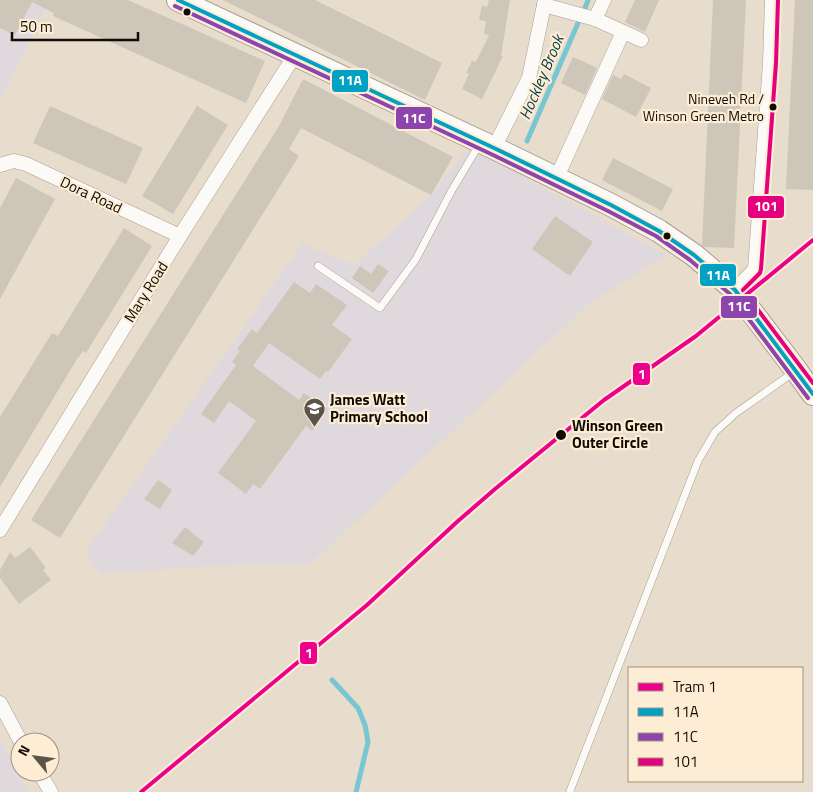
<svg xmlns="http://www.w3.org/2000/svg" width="813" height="792" font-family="'Titillium Web',sans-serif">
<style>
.industrial{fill:#e0d8dc}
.education{fill:#dfd9dd}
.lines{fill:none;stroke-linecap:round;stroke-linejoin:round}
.stream{stroke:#77c6d2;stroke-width:5}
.building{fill:#cec6b9}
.lane-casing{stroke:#a89f92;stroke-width:8}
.street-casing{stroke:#a89f92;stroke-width:15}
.primary-casing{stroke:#a89f92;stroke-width:24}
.lane{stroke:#fcfaf7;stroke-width:7}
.street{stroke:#fcfaf7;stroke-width:14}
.primary{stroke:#fcfaf7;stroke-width:22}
.bus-1-casing{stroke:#fdedd5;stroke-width:8}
.bus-2-casing{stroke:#fdedd5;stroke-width:8}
.bus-3-casing{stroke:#fdedd5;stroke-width:8}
.bus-1{stroke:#01a1c4;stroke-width:4}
.bus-2{stroke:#8e44ad;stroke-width:4}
.bus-3{stroke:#e5007d;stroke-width:4}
.tram-1-casing{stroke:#fdedd5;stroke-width:8}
.tram-1{stroke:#ec008c;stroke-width:4}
.bus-dot{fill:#110b03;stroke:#fdedd5;stroke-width:2}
.labels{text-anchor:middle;stroke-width:4.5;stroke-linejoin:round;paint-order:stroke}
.bus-label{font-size:14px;fill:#110b03;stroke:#fdedd5;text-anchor:end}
.street-label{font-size:15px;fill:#110b03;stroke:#fdedd5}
.poi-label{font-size:15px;font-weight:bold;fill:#110b03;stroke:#fdedd5;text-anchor:start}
.stop-label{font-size:15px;font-weight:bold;fill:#110b03;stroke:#fdedd5;text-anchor:start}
.water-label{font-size:16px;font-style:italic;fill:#053c46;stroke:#fdedd5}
.line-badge{stroke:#fdedd5;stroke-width:2}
.badge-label{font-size:14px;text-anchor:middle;font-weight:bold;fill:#fff}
</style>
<rect width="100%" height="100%" fill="#e8ddcc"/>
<path class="industrial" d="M0,740l28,52h-28z"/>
<g class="education">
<path d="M0,0h50l-50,102z"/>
<path d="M469,147l197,108 -77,49 -280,261 -98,1 -110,8 -4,-4 -11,-19 216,-307 52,21 77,-70z"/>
</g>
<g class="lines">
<g class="stream">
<path d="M585,8l3,-8"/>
<path d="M527,141l51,-118"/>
<path d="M332,680l26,28 7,17 3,17 -12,50"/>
</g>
</g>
<g class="building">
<path d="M0,0h128l137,61 -19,42 -193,-87 1,-3 -22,-11 -17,33 -15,-7z"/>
<path d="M223,0h92l127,63 -17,37z"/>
<path d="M489,0h21l-9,56h2l-21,43 -20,-10 7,-15 -3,-1 6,-12 4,1 13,-27 -5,-1 2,-13 -7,-1 3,-14 5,1z"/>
<path d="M635,0h24l-14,32 -20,-10z"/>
<path d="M713,0h33l-12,248 -30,-1 -2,-2z"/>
<path d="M795,0h18v190l-27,-1z"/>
<path d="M573,57l24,11 -12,27 -24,-12z"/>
<path d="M624,74l27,14 -15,29 -34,-18 11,-24 8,4z"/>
<path d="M303,79l150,78 -22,38 -130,-67 -12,21 10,7 -239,382 -29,-18 248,-394z"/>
<path d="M50,106l93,42 -17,36 -93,-41z"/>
<path d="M197,106l31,19 -55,89 -31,-18z"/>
<path d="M613,158l60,31 -11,22 -60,-31z"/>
<path d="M16,178l39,21 -55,100v-91z"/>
<path d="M555,216l38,26 -23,34 -38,-27z"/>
<path d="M124,228l28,18 -66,107 -3,-2 -6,8 -77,128v-70l52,-84 6,3z"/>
<path d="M378,264l11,7 -16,22 -21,-15 8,-12 11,8z"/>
<path d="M294,282l16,11 6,-9 31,21 -15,20 20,14 -24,33 -2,-1 -6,8 -51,-36 -16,23 46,34 5,-7 23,16 -15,22 -6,-5 -46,63 -7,-5 -7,10 -28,-21 38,-52 -27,-20 -15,22 -13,-9 35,-49 -4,-3 8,-11 -3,-2 15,-20 5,4z"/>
<path d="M158,480l14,10 -12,19 -16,-10z"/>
<path d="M185,527l19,15 -11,14 -21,-13z"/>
<path d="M30,547l16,21 -3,2 8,10 -32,24 -19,-26v-8l10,-18 5,6z"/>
</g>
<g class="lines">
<defs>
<g id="lane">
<path d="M318,266l62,42 36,-49 36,-69 27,-45"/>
<path d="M570,791l128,-330 17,-29 21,-19 58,-41"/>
</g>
<g id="street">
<path d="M544,5l51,14 46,21"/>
<path d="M595,19l9,-19"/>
<path d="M494,148l35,-70 16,-78"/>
<path d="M0,165l14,-4 12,3 154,72"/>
<path d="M556,179l67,-147"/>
<path d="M735,290l20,-21 15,-206 2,-63"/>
<path d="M0,530l180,-294 115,-181"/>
<path d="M0,703l21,39"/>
<path d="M39,772l12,20"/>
</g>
<path id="primary" d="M178,0l316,148 117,57 48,26 35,24 41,35 61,80 17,24"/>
</defs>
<use href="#lane" class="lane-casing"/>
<use href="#street" class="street-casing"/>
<use href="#primary" class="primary-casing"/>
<use href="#lane" class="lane"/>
<use href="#street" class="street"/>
<use href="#primary" class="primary"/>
<defs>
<path id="bus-1" d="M178,0l316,148 117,57 48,26 35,24 41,35 78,104"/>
<path id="bus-2" d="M175,6l316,148 117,57 48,25 34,24 40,34 78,104"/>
<path id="bus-3" d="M778,0l-2,63 -15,206 -1,4 -17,17 70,93"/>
</defs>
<use href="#bus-1" class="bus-1-casing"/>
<use href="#bus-2" class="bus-2-casing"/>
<use href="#bus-3" class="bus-3-casing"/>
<use href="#bus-1" class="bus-1"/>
<use href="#bus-2" class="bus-2"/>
<use href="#bus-3" class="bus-3"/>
<defs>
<path id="tram-1" d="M141,792l226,-187 91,-84 37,-32 109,-89 92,-64 117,-96"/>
</defs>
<use href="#tram-1" class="tram-1-casing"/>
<use href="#tram-1" class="tram-1"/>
</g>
<defs>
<symbol id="school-pin" viewBox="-11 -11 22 30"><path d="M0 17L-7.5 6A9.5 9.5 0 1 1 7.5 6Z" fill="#5c5449" stroke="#fdedd5"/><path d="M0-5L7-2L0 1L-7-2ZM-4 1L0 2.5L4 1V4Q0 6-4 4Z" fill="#fff"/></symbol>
</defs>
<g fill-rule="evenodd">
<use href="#school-pin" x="302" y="396" width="25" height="34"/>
</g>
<g class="bus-dot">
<circle cx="187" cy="12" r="4.5"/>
<circle cx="773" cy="107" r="4.5"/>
<circle cx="667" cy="236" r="4.5"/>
<circle cx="561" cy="435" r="6"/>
</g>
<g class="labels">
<g class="bus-label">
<text x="764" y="104">Nineveh Rd /<tspan x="764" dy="17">Winson Green Metro</tspan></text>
</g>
<g class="street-label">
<text transform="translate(91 195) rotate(25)" y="5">Dora Road</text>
<text transform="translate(146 292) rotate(-58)" y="5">Mary Road</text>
</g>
<g class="poi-label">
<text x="330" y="405">James Watt<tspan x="330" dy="17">Primary School</tspan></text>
</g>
<g class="stop-label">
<text x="572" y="431">Winson Green<tspan x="572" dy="17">Outer Circle</tspan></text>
</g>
<g class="water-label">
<text transform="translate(541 77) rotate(-67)" y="6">Hockley Brook</text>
</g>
</g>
<g class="line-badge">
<rect x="331" y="69" width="38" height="24" rx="5" fill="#01a1c4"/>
<rect x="395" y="106" width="38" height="24" rx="5" fill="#8e44ad"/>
<rect x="747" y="195" width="38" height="24" rx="5" fill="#e5007d"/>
<rect x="699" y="263" width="38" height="24" rx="5" fill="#01a1c4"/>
<rect x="720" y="295" width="38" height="24" rx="5" fill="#8e44ad"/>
<rect x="632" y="362" width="19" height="24" rx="5" fill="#ec008c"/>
<rect x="299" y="641" width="19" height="24" rx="5" fill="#ec008c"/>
</g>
<g class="badge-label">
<text x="350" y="85">11A</text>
<text x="414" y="123">11C</text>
<text x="766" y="211">101</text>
<text x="718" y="280">11A</text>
<text x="739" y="311">11C</text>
<text x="642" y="379">1</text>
<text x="309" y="658">1</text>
</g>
<rect x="628" y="667" width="175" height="115" fill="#fdedd5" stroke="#9f9381"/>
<rect x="638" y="683" width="25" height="8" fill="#ec008c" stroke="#9f9381"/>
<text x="673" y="692" font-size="15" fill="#110b03">Tram 1</text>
<rect x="638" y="708" width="25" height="8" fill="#01a1c4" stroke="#9f9381"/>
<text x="673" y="717" font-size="15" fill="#110b03">11A</text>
<rect x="638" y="733" width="25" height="8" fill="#8e44ad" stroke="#9f9381"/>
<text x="673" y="742" font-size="15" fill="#110b03">11C</text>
<rect x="638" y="758" width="25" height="8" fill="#e5007d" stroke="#9f9381"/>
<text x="673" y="767" font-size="15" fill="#110b03">101</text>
<g transform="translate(35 757) rotate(299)"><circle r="24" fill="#fdedd5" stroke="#9f9381"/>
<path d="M0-4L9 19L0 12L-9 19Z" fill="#5c5449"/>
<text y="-8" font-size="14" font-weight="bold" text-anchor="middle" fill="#110b03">N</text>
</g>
<path d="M12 32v8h126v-8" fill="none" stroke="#110b03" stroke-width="2.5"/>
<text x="20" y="32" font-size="15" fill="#110b03" stroke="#fdedd5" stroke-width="4" paint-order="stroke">50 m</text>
</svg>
